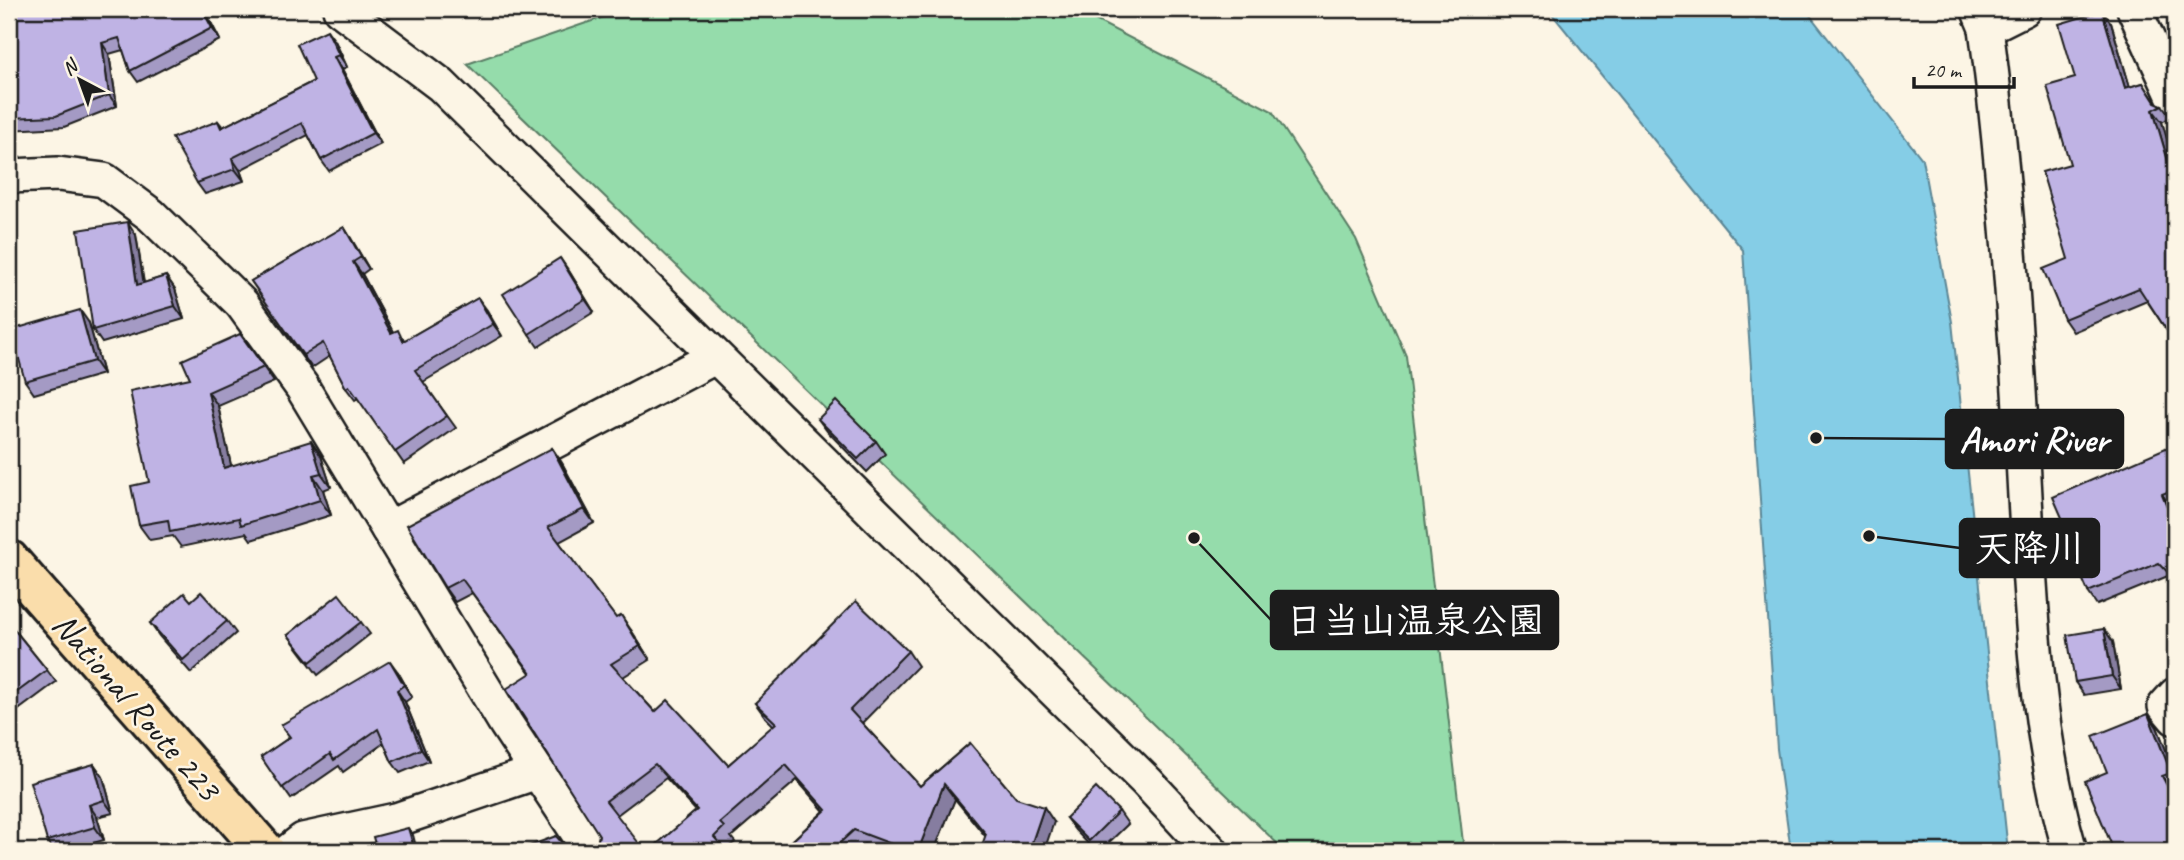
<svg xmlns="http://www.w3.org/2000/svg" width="2184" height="860" font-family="Caveat,'Klee One',sans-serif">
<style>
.green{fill:#95dcab;stroke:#587c64;stroke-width:2}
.water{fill:#85cde6;stroke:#5b8695;stroke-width:2}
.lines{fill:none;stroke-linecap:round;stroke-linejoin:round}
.minor-casing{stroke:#1c1c1c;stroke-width:38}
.trunk-casing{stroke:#1c1c1c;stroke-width:44}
.minor{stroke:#fcf5e5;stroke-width:33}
.trunk{stroke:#faddab;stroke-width:38}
.wall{fill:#a49ac4;stroke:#1c1c1c;stroke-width:2}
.shaded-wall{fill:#867da0;stroke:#1c1c1c;stroke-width:2}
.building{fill:#bfb3e4;stroke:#1c1c1c;stroke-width:2}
.labels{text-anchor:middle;stroke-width:5;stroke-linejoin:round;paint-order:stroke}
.street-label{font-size:35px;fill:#1c1c1c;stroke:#fcf5e5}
.leader{fill:none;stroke:#1c1c1c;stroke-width:2.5}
.callout-dot{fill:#1c1c1c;stroke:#fcf5e5;stroke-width:2.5}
.callout{fill:#1c1c1c;stroke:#1c1c1c;stroke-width:2.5}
.callout-label{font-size:37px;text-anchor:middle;font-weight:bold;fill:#fff}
</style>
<rect width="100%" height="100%" fill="#fcf5e5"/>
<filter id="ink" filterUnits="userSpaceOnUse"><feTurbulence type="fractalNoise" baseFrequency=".0143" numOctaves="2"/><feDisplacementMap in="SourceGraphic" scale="14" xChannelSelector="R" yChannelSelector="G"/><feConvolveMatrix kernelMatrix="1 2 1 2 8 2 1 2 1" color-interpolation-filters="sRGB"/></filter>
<g filter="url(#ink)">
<path class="green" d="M627,9h447l198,102 84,128 50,117 58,495h-179l-818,-787z"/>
<path class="water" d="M1548,9h257l117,150 30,163 56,529h-217l-14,-102 -34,-499z"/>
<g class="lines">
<defs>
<g id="minor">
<path d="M340,9l101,76 706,697 64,69"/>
<path d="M1978,9l8,19c18,137 28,274 36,413 8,137 10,277 48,410"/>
<path d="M2134,9l41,90"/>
<path d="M1986,28l38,-19"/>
<path d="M9,176l49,-2 46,6 47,35 91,89 60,83 204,337 84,127"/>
<path d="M388,529l327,-172"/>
<path d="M2175,695l-10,11 10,12"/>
<path d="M289,851l14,-11 93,-20 141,-48"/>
</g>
<path id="trunk" d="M9,560l256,291"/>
</defs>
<use href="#minor" class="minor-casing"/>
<use href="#trunk" class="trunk-casing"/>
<use href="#minor" class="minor"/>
<use href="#trunk" class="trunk"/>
</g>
<g class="wall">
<path d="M204,9l16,31 -82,42 -8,-11 -7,-21 -14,4 8,52 -53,21 -55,3v-119z"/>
<path d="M2102,11l9,12 19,64 13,-4 13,20 6,2 9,12 -9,5 13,45v176l-28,-42 -74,31 -9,-13 4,-60 2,-95 5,-86z"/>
<path d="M335,41l12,26 -5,2 39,75 -52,27 -8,-11 -13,-25 -68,35 4,11 -39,13 -8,-11 21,-62 5,6 91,-46z"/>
<path d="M344,227l8,13 17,29 -7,5 31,58 12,8 73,-42 24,38 -79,46 33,46 -52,36 -46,-66 -3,2 -9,-12 -16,-32 -18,12 -61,-87z"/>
<path d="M136,235l8,48 22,-7 9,13 9,30 -82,24 -9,-13z"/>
<path d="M569,271l25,41 -56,35 -9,-13z"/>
<path d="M89,323l14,51 -69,20 -9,-13z"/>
<path d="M240,334l34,48 -56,24 13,60 90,-10 10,31 -8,3 8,25 -80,25 -5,-7 -65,14 -8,-11 -23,4 -11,-15 10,-43 41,-104z"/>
<path d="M818,419l58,22 9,13 -18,18 -40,-41z"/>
<path d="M2175,444v61l-4,2 4,10v66l-7,-7 -71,29 -9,-13z"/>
<path d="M552,448l10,15 32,60 -35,19 57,76 15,12 19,30 -27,17 32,35 73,53 46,-39 -8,-8 -11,-15 153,-52 10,15 -56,57 58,63 50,-43 46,55 38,24 -69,14 -30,-37 -21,52h-52l-18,-7 -7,7h-76l43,-40 -27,-31 -66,57 4,5 -10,8v1h-76l47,-40 -30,-33 -49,37 -20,31 2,-11 -69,-162 -58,-80 -17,9 -10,-14z"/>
<path d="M191,601l36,20 9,12 -45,40 -32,-37 -9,-13z"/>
<path d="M361,622l9,12 -52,41 -30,-40z"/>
<path d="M9,623l38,47 9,12 -47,35z"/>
<path d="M2113,642l8,47 -37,6 -9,-13z"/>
<path d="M398,672l14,25 -7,5 24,59 -29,12 -8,-11 -8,-19 -41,29 -4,-6 -48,33 -30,-42 29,-20 -9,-12z"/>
<path d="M2157,727l18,46v15l-4,1 -59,57 -5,-74z"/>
<path d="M94,764l9,13 10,36 -16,4 7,23 -40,11h-10l-7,-10z"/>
<path d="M1119,811l9,13 -28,27h-5l-20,-21 -9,-12z"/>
</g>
<g class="shaded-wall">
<path d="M202,9h2l16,31 -8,-12z"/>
<path d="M2102,11l9,12 23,78 -9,-13z"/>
<path d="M327,30l8,11 12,26 -8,-12z"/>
<path d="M102,43l7,11 8,52 -8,-11z"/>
<path d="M334,57l8,12 39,75 -8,-11z"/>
<path d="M2153,110l9,12 13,45v18z"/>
<path d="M232,158l8,12 4,11 -9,-12z"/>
<path d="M128,222l8,13 10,63 -9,-13z"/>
<path d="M344,227l8,13 17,29 -8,-12z"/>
<path d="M560,258l9,13 25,41 -9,-13z"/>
<path d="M353,262l9,12 38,71 -9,-12z"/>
<path d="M166,276l9,13 9,30 -9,-13z"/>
<path d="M478,298l9,12 15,26 -9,-12z"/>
<path d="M80,310l9,13 14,51 -9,-13z"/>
<path d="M208,392l10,14 17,77 -11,-15z"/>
<path d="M311,441l10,15 10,31 -10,-14z"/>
<path d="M552,448l10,15 32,60 -10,-14z"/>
<path d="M313,475l10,15 8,25 -11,-15z"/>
<path d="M2162,494l9,13 4,10v9z"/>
<path d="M621,615l10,15 19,30 -10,-14z"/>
<path d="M2104,629l9,13 8,47 -9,-13z"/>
<path d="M390,661l8,11 14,25 -8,-12z"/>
<path d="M397,690l8,12 24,59 -8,-12z"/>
<path d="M2148,714l9,13 18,46v6l-4,-6z"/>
<path d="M94,764l9,13 10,36 -9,-13z"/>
<path d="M2162,776l9,13 4,8v4z"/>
<path d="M944,784l11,15 -21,52h-16z"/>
<path d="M89,805l8,12 7,23 -9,-13z"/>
<path d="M1044,807l10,15 -10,29h-15z"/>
<path d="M408,828l5,7 4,16h-2z"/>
</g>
<g class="building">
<path d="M16,9h186l10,19 -82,43 -11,-33 -17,5 7,52 -53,21 -47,2v-107z"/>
<path d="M2102,11l23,77 18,-5 12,19 7,3 -9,5 22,75v158l-36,-55 -75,31 -21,-50 25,-10 -26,-87 28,-8 -23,-78 28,-8 -16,-54z"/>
<path d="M327,30l12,25 -5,2 39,76 -52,27 -19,-37 -70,35 3,11 -38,14 -25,-45 46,-17 3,7 93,-47 -17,-37z"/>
<path d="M2175,37v25l-9,-20z"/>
<path d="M128,222l9,63 29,-9 9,30 -82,24 -15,-100z"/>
<path d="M344,227l17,30 -8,5 38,71 7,-3 5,11 75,-43 15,26 -78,46 32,46 -52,36 -46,-66 -3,2 -23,-45 -20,12 -52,-74z"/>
<path d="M560,258l25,41 -56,35 -26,-40z"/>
<path d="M80,310l14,51 -69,20 -14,-51z"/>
<path d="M240,334l24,33 -56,25 16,76 87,-27 10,32 -8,2 7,25 -79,25 -2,-7 -69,14 -2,-12 -29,5 -8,-39 18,-4 -19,-91 60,-13 -8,-18z"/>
<path d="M836,401l40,40 -18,18 -40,-40z"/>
<path d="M2175,444v45l-13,5 13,32v54l-16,-17 -71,29 -13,-31 5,-2 -27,-62z"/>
<path d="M552,448l32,61 -36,18 68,91 5,-3 19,31 -29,18 44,48 13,-12 60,65 48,-42 -21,-20 101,-102 52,50 -58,59 70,76 50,-43 46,55 28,9 -15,44h-49l6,-17 -42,-50 -26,67h-8l-56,-21 -23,21h-50l45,-41 -40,-45 -66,58 4,4 -10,10 8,9 -6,5h-67l48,-41 -42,-46 -49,37 39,50h-57l9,-5 2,-11 -93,-146 25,-16 -69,-94 -17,9 -38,-63z"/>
<path d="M201,592l26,29 -44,39 -33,-37 34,-30 7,8z"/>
<path d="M339,594l22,28 -51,40 -22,-27z"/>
<path d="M9,623l38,47 -38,28z"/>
<path d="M2104,629l8,47 -37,6 -8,-47z"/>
<path d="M390,661l14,24 -7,5 24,59 -29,13 -14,-33 -44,31 -4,-6 -48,34 -21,-31 29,-20 -9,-12z"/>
<path d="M2148,714l23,59 -9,3 13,25v50h-63l-2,-3 2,-2 -27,-65 22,-9 -14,-36z"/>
<path d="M94,764l10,36 -15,5 6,22 -48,14 -17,-59z"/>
<path d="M1096,788l23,23 -30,30 -23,-23z"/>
<path d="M408,828l7,23h-38l-4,-14z"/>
<path d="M556,836l13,15h-53z"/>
</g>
</g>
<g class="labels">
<g class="street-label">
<text transform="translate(137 706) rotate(49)" y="12">National Route 223</text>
</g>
</g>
<path class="leader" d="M1816 438L1946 439M1869 536L1960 548M1194 538L1271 620"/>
<g class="callout-dot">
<circle cx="1816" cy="438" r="7"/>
<circle cx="1869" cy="536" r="7"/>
<circle cx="1194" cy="538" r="7"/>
</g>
<g class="callout">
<rect x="1946" y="410" width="177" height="58" rx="7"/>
<rect x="1960" y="519" width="139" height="58" rx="7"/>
<rect x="1271" y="591" width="287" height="58" rx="7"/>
</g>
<g class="callout-label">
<text x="2034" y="452">Amori River</text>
<text x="2030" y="561">天降川</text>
<text x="1415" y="633">日当山温泉公園</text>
</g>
<rect width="2184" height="860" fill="none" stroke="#fcf5e5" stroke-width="35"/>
<rect x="18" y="18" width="2149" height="825" fill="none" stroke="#1c1c1c" stroke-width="2.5" filter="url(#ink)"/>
<g transform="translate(80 80) rotate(319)" stroke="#fcf5e5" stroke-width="5" paint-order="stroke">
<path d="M0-5L12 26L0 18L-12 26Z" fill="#1c1c1c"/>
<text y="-10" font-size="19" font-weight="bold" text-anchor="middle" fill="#1c1c1c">N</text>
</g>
<path d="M1914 77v10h100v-10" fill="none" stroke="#1c1c1c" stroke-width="3.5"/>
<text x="1925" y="77" font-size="21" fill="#1c1c1c" stroke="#fcf5e5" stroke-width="5" paint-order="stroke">20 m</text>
</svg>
